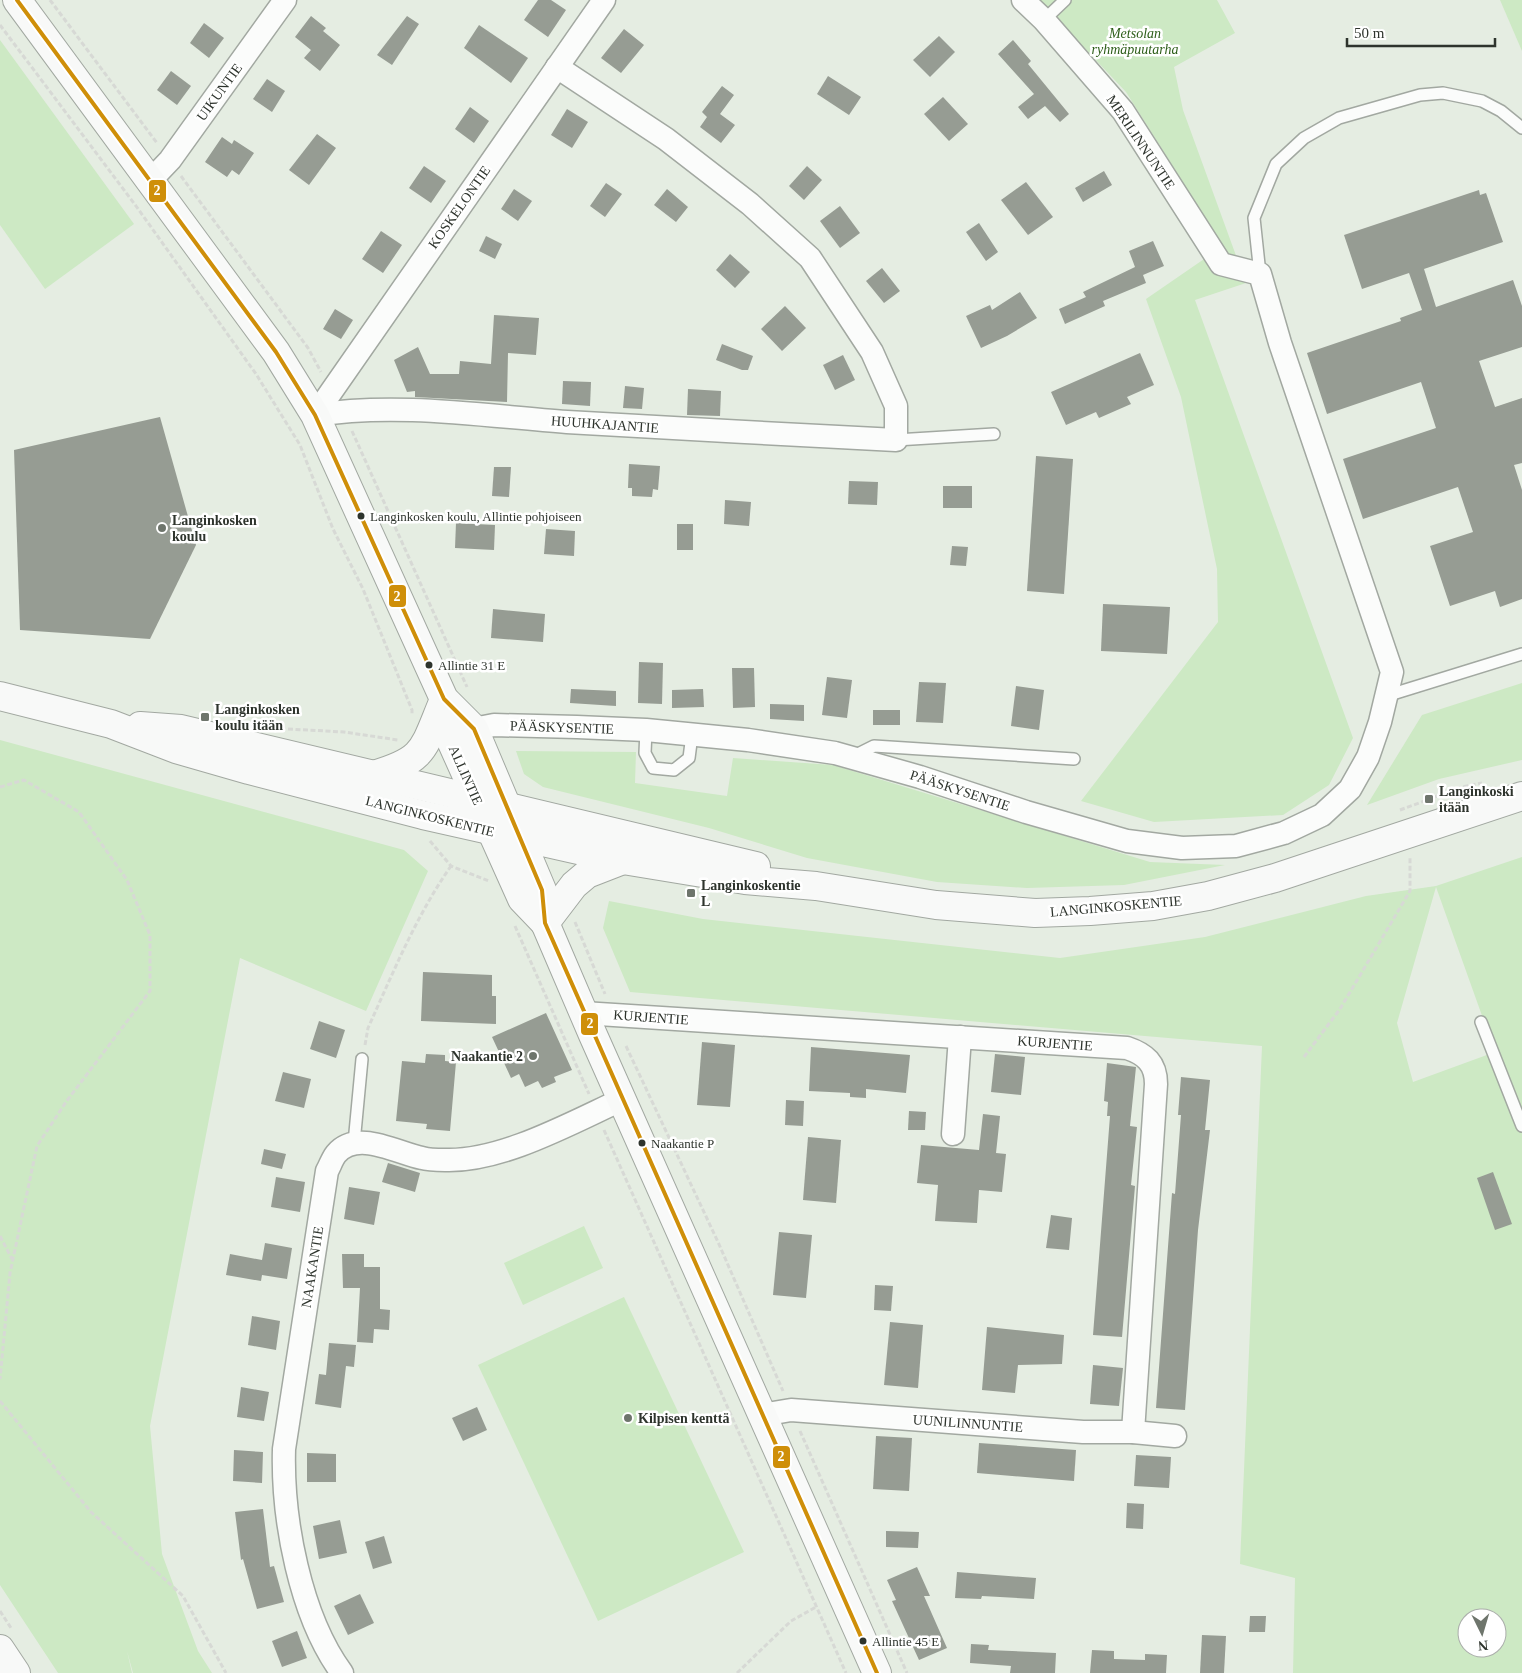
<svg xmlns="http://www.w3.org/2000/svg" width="1522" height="1673" font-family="Georgia,serif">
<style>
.green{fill:#cde9c4;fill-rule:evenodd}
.building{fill:#969c93}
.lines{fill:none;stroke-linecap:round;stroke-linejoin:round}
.lane-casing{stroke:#a2a8a1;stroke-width:14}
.street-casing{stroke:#a2a8a1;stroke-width:25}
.secondary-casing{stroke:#a2a8a1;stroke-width:30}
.path{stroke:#d7d9d5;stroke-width:3;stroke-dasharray:5 2.5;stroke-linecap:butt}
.lane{stroke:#fbfcfb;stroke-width:11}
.street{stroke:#fbfcfb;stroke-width:22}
.secondary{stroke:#f8f9f8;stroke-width:28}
.bus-1-casing{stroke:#fff;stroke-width:8}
.bus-1{stroke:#cf8f09;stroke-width:4}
.bus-dot{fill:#2e342d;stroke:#fff;stroke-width:2}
.poi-dot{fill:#6e756c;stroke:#fff;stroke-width:2}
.labels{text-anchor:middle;stroke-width:5;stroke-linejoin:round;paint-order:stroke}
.bus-label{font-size:13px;fill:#2e342d;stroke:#fff;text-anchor:start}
.park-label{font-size:14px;font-style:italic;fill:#2d5e19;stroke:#fff}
.street-label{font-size:14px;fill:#2e342d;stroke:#fff}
.poi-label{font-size:14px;font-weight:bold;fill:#2e342d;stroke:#fff;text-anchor:start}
.line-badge{stroke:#fff;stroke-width:2}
.badge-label{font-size:14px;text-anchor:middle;font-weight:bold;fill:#fff}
</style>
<rect width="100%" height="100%" fill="#e5ede2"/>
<g class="green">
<path d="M1039,0h178l18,33 -61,34 9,43 63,173 -51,17 158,438 -24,47 -46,30 -129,7 -73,-21 137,-179 -1,-53 -36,-172 -35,-98 77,-53 -97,-154z"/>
<path d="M1500,0h22v51z"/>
<path d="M0,40l134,184 -89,65 -45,-64z"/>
<path d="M1522,683v77l-83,19 -72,26 55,-90z"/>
<path d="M0,740l404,110 24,21 -62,140 -126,-53 -90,468 12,128 36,97 14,22h-79l-6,-22 5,22h-74l-58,-88z"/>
<path d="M516,751l120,1 -1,31 92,13 6,-38 100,7 317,97 75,3 -101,20 -97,3 -90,-6 -130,-24 -98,-30 -166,-41 -19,-13z"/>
<path d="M1522,857v816h-229l2,-95 -55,-14 22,-518 -632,-54 -27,-64 6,-27 94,18 357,39 145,-21 161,-41 70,-10zM1436,887l59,165 -82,30 -16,-59zM1467,1618h30v30h-30z"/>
<path d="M584,1226l19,42 -80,37 -19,-42z"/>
<path d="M624,1297l120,255 -146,69 -120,-256z"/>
</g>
<g class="building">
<path d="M538,0h13l15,10 -18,27 -24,-17z"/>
<path d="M311,16l15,12 -3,3 17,14 -20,26 -16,-13 7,-8 -16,-13z"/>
<path d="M407,16l12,8 -27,41 -15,-10z"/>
<path d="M204,23l20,15 -15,20 -19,-15z"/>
<path d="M479,25l49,33 -17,25 -47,-35z"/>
<path d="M624,29l20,16 -23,28 -20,-15z"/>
<path d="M939,36l16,16 -25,25 -17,-17z"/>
<path d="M1013,40l18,21 -3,3 41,50 -9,8 -15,-16 -17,13 -10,-12 16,-13 -36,-40z"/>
<path d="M171,71l20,15 -14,19 -20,-15z"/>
<path d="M828,76l33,21 -12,18 -32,-21z"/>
<path d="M267,79l18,12 -13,21 -19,-13z"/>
<path d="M722,86l12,9 -14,19 15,11 -14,18 -21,-16 7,-10 -5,-5z"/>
<path d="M943,97l25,27 -19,17 -25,-27z"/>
<path d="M470,107l19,14 -15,22 -19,-14z"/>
<path d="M567,109l21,13 -16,26 -21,-13z"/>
<path d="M317,134l19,14 -27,37 -20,-15z"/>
<path d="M222,137l10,7 2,-4 20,13 -15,22 -7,-5 -5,7 -22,-15z"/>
<path d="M424,166l22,15 -15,22 -22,-15z"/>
<path d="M807,166l15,14 -18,20 -15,-14z"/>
<path d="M1104,171l8,14 -29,17 -8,-14z"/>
<path d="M1026,182l27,35 -25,18 -27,-35z"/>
<path d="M606,183l16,11 -17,23 -15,-11z"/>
<path d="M514,189l18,12 -14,20 -17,-12z"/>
<path d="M667,189l21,18 -12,15 -22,-17z"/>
<path d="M1479,190l1,5 6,-2 17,49 -79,27 12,38 77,-27 9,26v41l-43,14 16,46 27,-9v65l-8,2 8,25v109l-22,8 -5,-16 -45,15 -20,-60 43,-14 -15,-45 -95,32 -20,-60 93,-31 -15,-46 -94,32 -20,-61 94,-32 -1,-3 22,-8 -13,-37 -47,16 -18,-54z"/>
<path d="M840,206l20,27 -20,15 -20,-27z"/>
<path d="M979,223l19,29 -12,9 -20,-29z"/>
<path d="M381,231l21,14 -19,28 -21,-14z"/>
<path d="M486,236l16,8 -7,15 -16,-8z"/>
<path d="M1153,241l11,25 -21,9 3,8 -43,18 2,5 -40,18 -6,-15 27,-12 -3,-5 52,-25 -6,-16z"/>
<path d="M730,254l20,18 -15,16 -19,-18z"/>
<path d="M882,268l18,23 -16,12 -18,-22z"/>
<path d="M1020,292l17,26 -30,18 -26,12 -15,-32 24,-11 2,5z"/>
<path d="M785,306l21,22 -24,23 -21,-22z"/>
<path d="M335,309l18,11 -12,19 -18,-10z"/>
<path d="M494,315l45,3 -3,37 -28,-2 -1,49 -92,-5v-6l-8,1 -13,-32 24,-13 12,27h29l1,-13 31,3z"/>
<path d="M722,344l31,12 -5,14h-6l-26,-10z"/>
<path d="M1140,353l14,32 -27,12 4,7 -32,14 -3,-6 -30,13 -15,-33z"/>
<path d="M843,355l12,25 -20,10 -12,-25z"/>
<path d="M563,381l28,1 -1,24 -28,-2z"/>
<path d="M625,386l19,2 -2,21 -19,-1z"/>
<path d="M688,389l33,2 -1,25 -33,-1z"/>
<path d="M160,417l36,128 -46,94 -130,-9 -6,-180z"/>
<path d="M1036,456l37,3 -9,135 -37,-3z"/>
<path d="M629,464l31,2 -2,24 -5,-1 -1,8 -20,-1v-8h-4z"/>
<path d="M494,467h17l-2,30 -17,-1z"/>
<path d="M849,481l29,1 -1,23 -29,-1z"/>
<rect x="943" y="486" width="29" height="22"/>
<path d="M725,500l26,2 -2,24 -25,-2z"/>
<path d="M456,523l39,2 -1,25 -39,-2z"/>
<rect x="677" y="524" width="16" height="26"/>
<path d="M546,529l29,2 -1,25 -30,-2z"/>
<path d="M952,546l16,1 -2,19 -16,-1z"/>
<path d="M1103,604l67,3 -3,47 -66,-3z"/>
<path d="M493,609l52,5 -2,28 -52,-4z"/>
<path d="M639,662l24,1 -1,41 -24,-1z"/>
<path d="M732,668h22l1,39 -22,1z"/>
<path d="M827,677l25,3 -5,38 -25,-3z"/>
<path d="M919,682l27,1 -3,40 -27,-1z"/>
<path d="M1016,686l28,4 -5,40 -28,-4z"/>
<path d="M571,689l45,2v15l-46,-3z"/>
<path d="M703,689l1,18 -32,1v-18z"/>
<path d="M770,704l34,1v16l-34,-2z"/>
<rect x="873" y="710" width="27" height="15"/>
<path d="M423,972l69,3v21h4v28l-75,-3z"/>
<path d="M546,1013l26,57 -18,7 2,5 -14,6 -4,-7 -13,6 -6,-13 -8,4 -19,-41z"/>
<path d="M319,1021l26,9 -9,28 -26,-9z"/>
<path d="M702,1042l33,3 -5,62 -33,-2z"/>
<path d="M811,1047l99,8 -4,38 -40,-4v9l-16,-1v-4l-41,-2z"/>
<path d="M426,1054l19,1v6l11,1 -6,69 -24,-2 1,-5 -31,-3 6,-60 23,2z"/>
<path d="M995,1054l30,3 -4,38 -30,-3z"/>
<path d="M1107,1063l29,4 -6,59 7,1 -6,58 4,1 -13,151 -29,-2 17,-219h-3l1,-14 -4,-1z"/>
<path d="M283,1072l28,7 -7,29 -29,-7z"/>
<path d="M1181,1077l29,3 -5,50h5l-12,100 -13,180 -29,-2 16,-215 3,1 6,-79h-3z"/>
<path d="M786,1100l18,1 -1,25 -18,-1z"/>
<path d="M909,1111l17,1 -1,18h-17z"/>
<path d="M983,1114l17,2 -4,37 10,1 -4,38 -23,-2 -2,33 -42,-2 3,-36 -21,-2 4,-38 58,5z"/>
<path d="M808,1137l33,3 -5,63 -33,-3z"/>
<path d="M264,1149l22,5 -4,15 -21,-5z"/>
<path d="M388,1163l32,10 -5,19 -33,-10z"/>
<path d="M1493,1172l19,52 -17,6 -18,-52z"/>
<path d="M276,1177l29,5 -5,30 -29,-5z"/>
<path d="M349,1187l31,5 -6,33 -30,-6z"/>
<path d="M1051,1215l21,3 -3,32 -23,-2z"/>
<path d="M779,1232l33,3 -6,63 -33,-3z"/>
<path d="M265,1243l27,5 -5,31 -25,-4 -1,6 -35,-6 4,-21 32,6z"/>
<path d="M342,1254h22v13h16v42l10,1 -1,20 -15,-1 -1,14 -16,-1 3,-54h-17z"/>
<path d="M875,1285l18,1 -2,25 -17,-1z"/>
<path d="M252,1316l28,5 -4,29 -28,-5z"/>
<path d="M890,1322l33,3 -5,63 -34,-3z"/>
<path d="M987,1327l77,8 -2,29 -44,1 -3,28 -33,-3z"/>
<path d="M329,1343l27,2 -2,22 -8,-1 -5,42 -26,-4 4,-30 7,1z"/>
<path d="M1093,1365l30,3 -4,38 -29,-2z"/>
<path d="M241,1387l28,5 -5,29 -27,-4z"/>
<path d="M477,1407l10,23 -24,11 -11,-23z"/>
<path d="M876,1436l36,2 -3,53 -36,-2z"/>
<path d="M979,1443l97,7 -2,31 -97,-8z"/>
<path d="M234,1450l29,2 -1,31 -29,-2z"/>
<path d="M307,1453l29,1v28h-29z"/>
<path d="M1136,1455l35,2 -2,31 -35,-2z"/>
<path d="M1127,1503l17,1 -1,25 -17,-1z"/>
<path d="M263,1509l7,58 4,-1 10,36 -27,7 -14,-50 -2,1 -6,-48z"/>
<path d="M340,1520l7,33 -28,6 -6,-33z"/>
<path d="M886,1531l33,1 -1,16 -32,-1z"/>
<path d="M384,1536l8,27 -19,6 -8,-27z"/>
<path d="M917,1567l13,29h-6l23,52 -28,12 -27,-59 4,-1 -9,-20z"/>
<path d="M957,1572l79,6 -2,21 -52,-3 -1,3 -26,-1z"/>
<path d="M360,1594l14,29 -26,12 -14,-29z"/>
<path d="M1250,1616h16l-1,16h-16z"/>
<path d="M297,1631l10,27 -25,9 -10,-26z"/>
<path d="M1202,1635l24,1 -2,37h-24z"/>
<path d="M971,1644l18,1 -1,5 68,3 -1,20h-45l1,-7 -41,-3z"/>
<path d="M1092,1650l22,1v8l31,1v-6l22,1 -1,18h-76z"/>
</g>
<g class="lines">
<defs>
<g id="lane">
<path d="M1044,20l21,-20"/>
<path d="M1260,274l-6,-56 22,-54 28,-26 35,-20 81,-23 23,-2 39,8 19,10 21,17"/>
<path d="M896,440l98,-6"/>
<path d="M1386,696l136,-42"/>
<path d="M646,730l-1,23 8,15 21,2 15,-12 3,-23"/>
<path d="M854,756l20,-10 200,13"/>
<path d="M1481,1022l41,104"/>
<path d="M354,1143l8,-84"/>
</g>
<g id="street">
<path d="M150,181l20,-21 115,-160"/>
<path d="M315,415c83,-13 169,1 252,7 110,7 219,12 329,18v-34l-24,-54 -62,-94 -60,-54 -84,-65 -109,-72"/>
<path d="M315,415l289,-415"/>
<path d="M458,732l36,-7 83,2 69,3 102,10 87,13 85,24 106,35 101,29 55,7 54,-2 48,-13 38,-18 28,-26 18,-32 12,-35 12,-50 -112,-329 -20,-69 -39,-10 -98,-153 -79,-91 -21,-20"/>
<path d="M583,1013l544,35c18,6 29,15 29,36l-23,348"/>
<path d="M953,1134l7,-97"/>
<path d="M762,1415l29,-5 292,22h50l42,4"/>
<path d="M342,1673c-42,-57 -60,-154 -58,-224l43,-278c3,-5 5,-12 9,-17 21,-25 61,-1 86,4 7,2 15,2 23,2 56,2 126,-37 176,-60"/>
</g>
<g id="secondary">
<path d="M17,0l259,352 39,63 129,284 30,30 68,161 3,33 48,112 284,638"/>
<path d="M0,696l111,28 65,25 73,21 174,45 200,45 122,20 71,6 120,19 99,8 55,-2 63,-5 55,-10 67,-18 247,-82"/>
<path d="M444,699l4,35 74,165 23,24"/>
<path d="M140,726l41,3 575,137"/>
<path d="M373,775c52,-15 50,-25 70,-73"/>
<path d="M545,923l29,-38 13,-11 36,-14"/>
<path d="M0,1649l16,24"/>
</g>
</defs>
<use href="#lane" class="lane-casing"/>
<use href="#street" class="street-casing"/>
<use href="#secondary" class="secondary-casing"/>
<g class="path">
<path d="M50,0l107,143"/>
<path d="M0,25l136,181 120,168 44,71 33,84 30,60 49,121v5"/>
<path d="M181,176l127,172 13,24"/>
<path d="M352,431l115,256"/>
<path d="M288,729l56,3 54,8"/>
<path d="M0,787l24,-7 55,32 48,68 23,55v56l-84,111 -29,44 -27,127 -10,106"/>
<path d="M1400,810l62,-23 20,-4"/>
<path d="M430,841l21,25 38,15"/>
<path d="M575,922l30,72"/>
<path d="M515,926l74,168"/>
<path d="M365,1045l3,-17c25,-55 48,-112 83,-162"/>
<path d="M626,1046l92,196 65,149"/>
<path d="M1304,1057l36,-48 70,-118v-35"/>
<path d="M604,1130l242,543"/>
<path d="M0,1236l12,23"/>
<path d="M0,1401l91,111 92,84 43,77"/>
<path d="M800,1431l107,242"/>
<path d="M0,1611l11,17"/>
<path d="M737,1673l54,-52 25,-14"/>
</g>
<use href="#lane" class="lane"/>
<use href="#street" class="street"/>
<use href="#secondary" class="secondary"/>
<defs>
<path id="bus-1" d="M17,0l259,352 39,63 129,284 30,30 68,161 3,33 332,750"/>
</defs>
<use href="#bus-1" class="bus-1-casing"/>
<use href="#bus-1" class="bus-1"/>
</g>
<g class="bus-dot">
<circle cx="361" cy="516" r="4.5"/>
<circle cx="429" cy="665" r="4.5"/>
<circle cx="642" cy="1143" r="4.5"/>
<circle cx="863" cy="1641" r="4.5"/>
</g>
<g class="poi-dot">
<circle cx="162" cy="528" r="5"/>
<rect x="200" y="712" width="10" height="10" rx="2.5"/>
<rect x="1424" y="794" width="10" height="10" rx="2.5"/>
<rect x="686" y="888" width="10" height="10" rx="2.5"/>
<circle cx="533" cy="1056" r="5"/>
<circle cx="628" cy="1418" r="5"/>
</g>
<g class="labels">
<g class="bus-label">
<text x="370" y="521">Langinkosken koulu, Allintie pohjoiseen</text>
<text x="438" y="670">Allintie 31 E</text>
<text x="651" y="1148">Naakantie P</text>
<text x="872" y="1646">Allintie 45 E</text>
</g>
<g class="park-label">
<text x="1135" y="38">Metsolan<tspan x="1135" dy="16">ryhmäpuutarha</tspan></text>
</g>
<g class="street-label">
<text transform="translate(219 92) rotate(-54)" y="5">UIKUNTIE</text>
<text transform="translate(1141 142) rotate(56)" y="5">MERILINNUNTIE</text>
<text transform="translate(459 207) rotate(-55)" y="5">KOSKELONTIE</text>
<text transform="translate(605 424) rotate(4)" y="5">HUUHKAJANTIE</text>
<text transform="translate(562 727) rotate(2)" y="5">PÄÄSKYSENTIE</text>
<text transform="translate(466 775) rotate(66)" y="5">ALLINTIE</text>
<text transform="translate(960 790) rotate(18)" y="5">PÄÄSKYSENTIE</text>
<text transform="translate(430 816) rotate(14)" y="5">LANGINKOSKENTIE</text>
<text transform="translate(1116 906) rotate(-5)" y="5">LANGINKOSKENTIE</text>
<text transform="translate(651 1017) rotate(4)" y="5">KURJENTIE</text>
<text transform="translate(1055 1043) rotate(4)" y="5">KURJENTIE</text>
<text transform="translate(312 1267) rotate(-81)" y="5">NAAKANTIE</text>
<text transform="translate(968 1423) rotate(4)" y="5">UUNILINNUNTIE</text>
</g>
<g class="poi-label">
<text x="172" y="525">Langinkosken<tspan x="172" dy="16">koulu</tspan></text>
<text x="215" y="714">Langinkosken<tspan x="215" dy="16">koulu itään</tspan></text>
<text x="1439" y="796">Langinkoski<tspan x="1439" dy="16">itään</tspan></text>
<text x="701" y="890">Langinkoskentie<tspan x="701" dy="16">L</tspan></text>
<text x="523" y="1061" text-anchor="end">Naakantie 2</text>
<text x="638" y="1423">Kilpisen kenttä</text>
</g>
</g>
<g class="line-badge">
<rect x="148" y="179" width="19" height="24" rx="5" fill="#cf8f09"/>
<rect x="388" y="584" width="19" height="24" rx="5" fill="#cf8f09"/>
<rect x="580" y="1012" width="19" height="24" rx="5" fill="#cf8f09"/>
<rect x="772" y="1445" width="19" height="24" rx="5" fill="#cf8f09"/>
</g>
<g class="badge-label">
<text x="157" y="195">2</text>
<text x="397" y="601">2</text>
<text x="590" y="1028">2</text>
<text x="781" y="1461">2</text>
</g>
<g transform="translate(1482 1633) rotate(175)"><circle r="24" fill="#ffffff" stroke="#abaeab"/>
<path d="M0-4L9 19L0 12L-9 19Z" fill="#6e756c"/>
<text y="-8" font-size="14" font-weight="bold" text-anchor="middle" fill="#2e342d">N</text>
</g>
<path d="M1347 38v8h148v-8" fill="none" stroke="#2e342d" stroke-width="2.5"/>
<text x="1354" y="38" font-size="15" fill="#2e342d" stroke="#ffffff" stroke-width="4" paint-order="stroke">50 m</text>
</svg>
